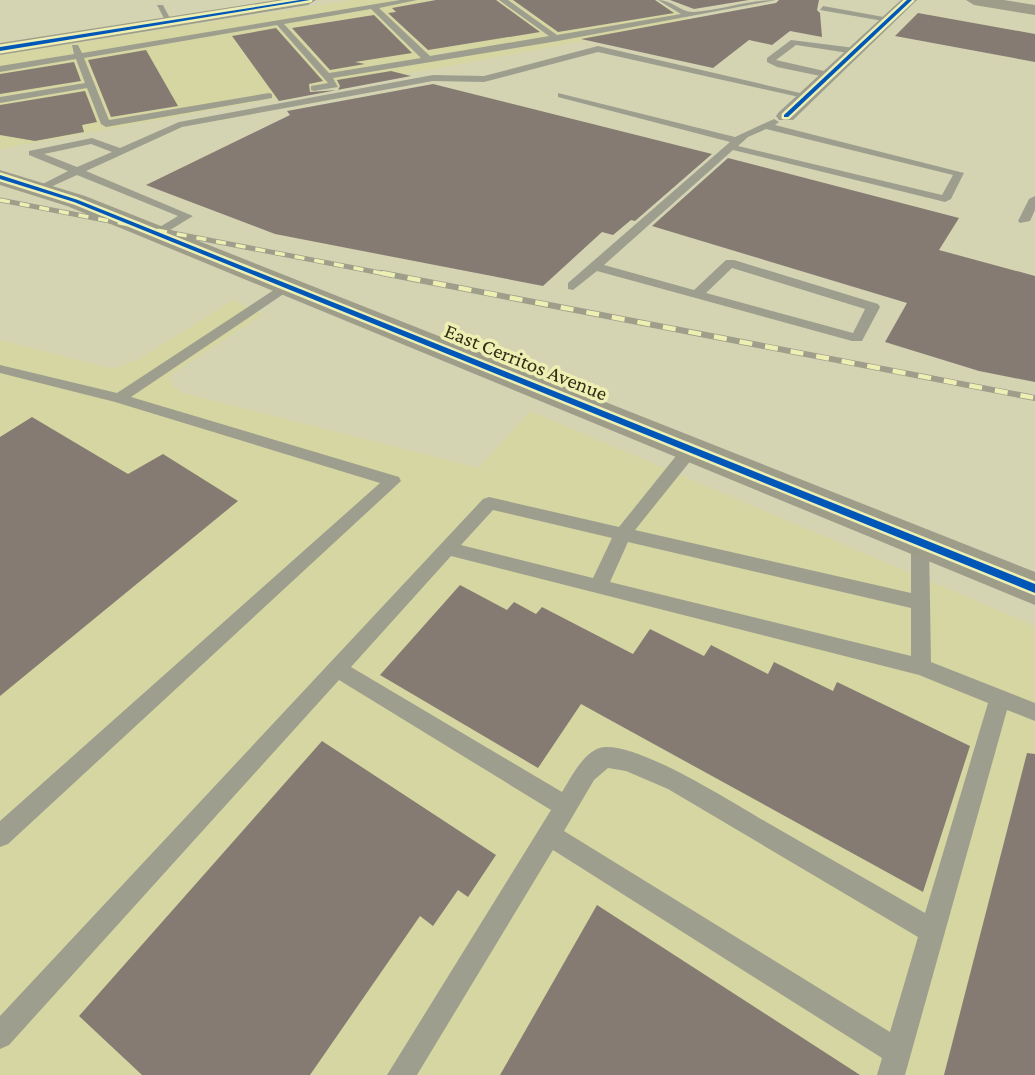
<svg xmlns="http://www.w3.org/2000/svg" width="1035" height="1075" font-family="'Crimson Pro',serif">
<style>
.built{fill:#d6d6a2}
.building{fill:#857b72}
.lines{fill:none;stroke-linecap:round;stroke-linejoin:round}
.lane{fill:#9e9e8e;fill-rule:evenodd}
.street{fill:#9e9e8e;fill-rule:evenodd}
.secondary{fill:#9d9d89;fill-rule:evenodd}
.rail-far1-casing{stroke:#9e9e8b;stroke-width:5}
.rail-casing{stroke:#9e9e8b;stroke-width:6}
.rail-far1{stroke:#eef0b3;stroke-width:3.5;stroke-dasharray:10;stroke-linecap:butt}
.rail{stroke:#eef0b3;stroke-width:4.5;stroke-dasharray:13;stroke-linecap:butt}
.cycleway-casing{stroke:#eef0b3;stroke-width:5}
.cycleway{fill:#0057b8;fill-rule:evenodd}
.labels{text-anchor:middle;stroke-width:7;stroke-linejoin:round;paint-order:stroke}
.street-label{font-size:21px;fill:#2f2f17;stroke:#eef0b3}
</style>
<rect width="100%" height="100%" fill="#d4d4b3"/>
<g class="built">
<path d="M352,0h302l38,21 -692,128v-94z"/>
<path d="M233,300l30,14 -94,62 3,9 11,8 296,75 51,-57 505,215v449h-1035v-735l113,29 26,-10z"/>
</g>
<g class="building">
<path d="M436,0h60l44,32 -112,18 -40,-37 8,-1 -4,-4z"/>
<path d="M513,0h142l19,13 -116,19z"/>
<path d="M670,0h79l-55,9z"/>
<path d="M779,0h40l-2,10 3,3 2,24 -32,-6 -18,14 -23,-5 -36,28 -132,-29 195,-36z"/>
<path d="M918,13l117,21v28l-140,-26z"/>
<path d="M374,15l38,38 -57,9 10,2 -35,6 -38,-42z"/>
<path d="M276,28l47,53 -14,3 1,8 28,-2 2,-4 -3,-6 54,-9 20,5 -132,25 -47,-65z"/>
<path d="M146,50l32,56 -67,11 -23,-57z"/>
<path d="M74,62l7,19 -81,13v-20z"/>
<path d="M433,84l279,70 -77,67 -4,-1 -18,15 -11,-3 -59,54 -268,-52 -129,-49 144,-70 -3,-4z"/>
<path d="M85,91l12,31 -15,3 2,7 -49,9 -35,-6v-30z"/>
<path d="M728,158l231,60 -20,32 96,26v106l-56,-11 -94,-29 22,-39 -255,-77z"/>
<path d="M32,417l96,57 35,-20 75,47 -238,195v-259z"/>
<path d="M460,585l47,25 7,-8 22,12 6,-7 91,47 17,-25 54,27 7,-11 57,29 6,-12 59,29 4,-9 133,64 -47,146 -342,-188 -43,64 -158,-93z"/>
<path d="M322,741l174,114 -28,42 -10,-7 -25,36 -13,-10 -110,159h-168l-63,-59z"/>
<path d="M1027,753l8,1v321h-91z"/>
<path d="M597,905l263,170h-360z"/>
</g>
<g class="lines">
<g class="lane">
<path d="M400,0h17l-38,8 51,48 119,-20 -50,-36h9l49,35 124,-21 -23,-14c14,0 24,13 36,12 27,-2 54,-12 82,-12l-218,41 -225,37 5,9 -24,4 -3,-1v-4l17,-3 -51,-58 -193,33 25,62 160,-27 3,1v4l-166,29 -5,-3 -14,-36 -87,15v-6l85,-14 -9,-24 -76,13v-6l74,-12 -2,-9h6l4,8zM371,9l50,49 -92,15 -45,-49z"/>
<path d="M157,5h6l10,19h-6z"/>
<path d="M823,6l66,12 4,2 -4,2 -69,-12z"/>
<path d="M791,40l64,8 4,3 -4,3 -59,-9 -20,15 57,13v4l-3,1 -53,-11 -10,-5v-4z"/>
<path d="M598,46l215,50 -5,3 -210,-47 -114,30 -51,-1 -251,46 -96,44 107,45 -36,22 -4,-1v-6l25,-15 -101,-41 -33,15 -9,-2 33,-17 -39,-16v-4l63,-13 28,10 59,-26 254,-47 51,1zM91,144l21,8 -35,15 -33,-13z"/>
<path d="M558,93l177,44 39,-18 5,3 -4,3 189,48 -13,26 -6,3 -212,-52 -129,115 90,25 32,-30h8l144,44 2,3 -18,34h-10l-255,-70 -24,19 -5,-1v-6l162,-141 -172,-45zM766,129l187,46 -11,20 -204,-49 10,-9zM732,268l133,41 -12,24 -147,-40z"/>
<path d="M1035,196v14l-5,11 -10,2 -2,-2 11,-22z"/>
<path d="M286,282l5,1v6l-160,108 268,80 2,4 -393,363 -8,3v-26l380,-338 -265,-81 -115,-29v-8l117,28z"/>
<path d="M690,445l8,5 -2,4 -61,76 276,63v-50l3,-5h12l3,5 2,119 104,41v18l-28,-11 -102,365h-28l5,-17 -329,-208 -136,225h-30l164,-265 -212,-130 -330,365 -9,4v-33l483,-517 6,-2 130,30 65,-81zM493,510l119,28 -19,40 -132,-33zM628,542l283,66v48l-301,-74zM451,556l468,119 69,28 -63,210c-52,-30 -105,-60 -157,-90 -35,-20 -125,-78 -163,-76 -20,1 -34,31 -43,45l-211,-125zM608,768l18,3 42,18 250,148 -28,95 -326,-201 30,-51z"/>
</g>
<path class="street" d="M901,0h16l-124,120h-14l-3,-4 3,-4z"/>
<g class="secondary">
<path d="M277,0h39l-8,5 -308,50v-12z"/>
<path d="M966,0h38l31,5v10l-61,-10z"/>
<path d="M0,170l85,26 950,376v33l-968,-399 -67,-21z"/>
</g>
<defs>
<path id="rail-far1" d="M0,200l391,75"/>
<path id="rail" d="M382,273l653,125"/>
</defs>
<use href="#rail-far1" class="rail-far1-casing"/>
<use href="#rail" class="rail-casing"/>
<use href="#rail-far1" class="rail-far1"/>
<use href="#rail" class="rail"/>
<defs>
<g id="cycleway">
<path d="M300,0h10l-310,51v-4z"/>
<path d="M907,0h5l-124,117h-4v-2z"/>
<path d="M0,175l78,25 957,384v9l-961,-391 -74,-23z"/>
</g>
</defs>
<use href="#cycleway" class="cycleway-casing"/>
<use href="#cycleway" class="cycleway"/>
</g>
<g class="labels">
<g class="street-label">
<text transform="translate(526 362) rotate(22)" y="7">East Cerritos Avenue</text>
</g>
</g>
</svg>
